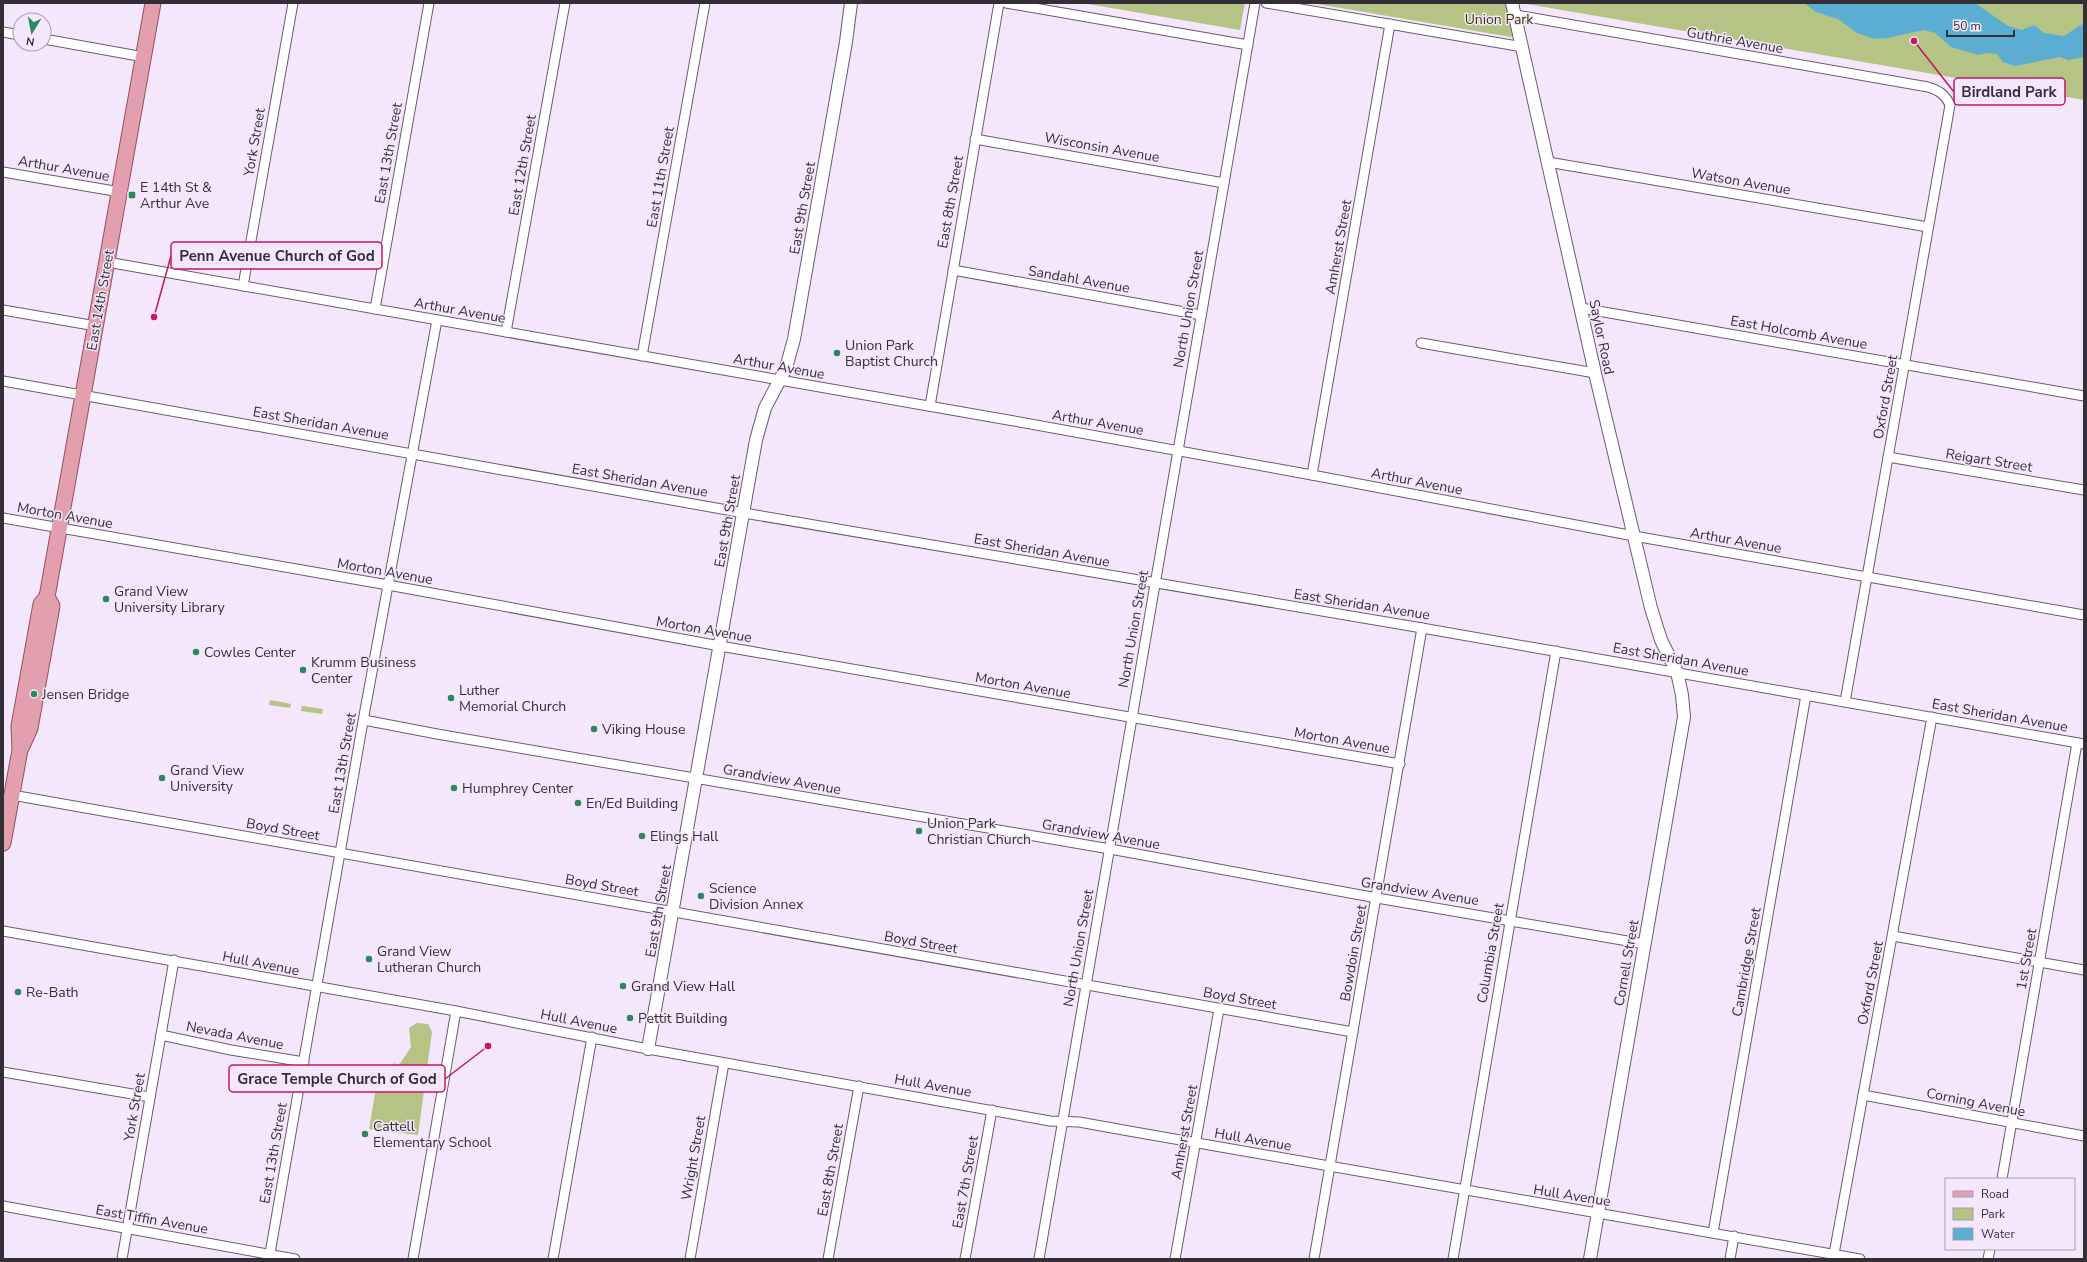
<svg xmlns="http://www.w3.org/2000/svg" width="2087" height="1262" font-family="'Nunito Sans',sans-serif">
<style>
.green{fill:#b5c484}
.water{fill:#5baed2}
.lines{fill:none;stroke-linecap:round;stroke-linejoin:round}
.minor-casing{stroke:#685d6f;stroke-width:11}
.tertiary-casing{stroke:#685d6f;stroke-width:14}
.primary-casing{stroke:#984f61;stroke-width:17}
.minor{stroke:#fff;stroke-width:9}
.tertiary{stroke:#fff;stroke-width:12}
.primary{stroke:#e2a0ae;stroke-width:15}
.poi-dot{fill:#2a875e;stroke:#f4e7fc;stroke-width:1.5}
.labels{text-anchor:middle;stroke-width:3;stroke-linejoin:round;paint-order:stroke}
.park-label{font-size:14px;fill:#323b02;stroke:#f4e7fc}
.street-label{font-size:14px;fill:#342f37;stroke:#f4e7fc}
.poi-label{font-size:14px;fill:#342f37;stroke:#f4e7fc;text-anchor:start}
.leader{fill:none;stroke:#c2185b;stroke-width:1.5}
.callout-dot{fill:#c2185b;stroke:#f4e7fc;stroke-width:1.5}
.callout{fill:#f4e7fc;stroke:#c2185b;stroke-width:1.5}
.callout-label{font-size:15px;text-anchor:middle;font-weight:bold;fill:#342f37}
</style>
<rect width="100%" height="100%" fill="#f4e7fc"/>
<g class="green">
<path d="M1082,3h163l-5,27z"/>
<path d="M1311,3h773v97l-563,-97 -8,2 2,30 -4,2z"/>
<path d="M270,700l21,4 -1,4 -21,-3z"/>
<path d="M302,706l21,3 -1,5 -21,-3z"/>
<path d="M417,1023l11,1 4,8 -14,103 -49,-6 10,-59 12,1 3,-8 5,2 12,-18 -2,-19z"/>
</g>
<path class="water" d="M1804,3h171l33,23 14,4 12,-5 10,8 20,3 20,-13v34l-16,3 -8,-3 -45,9 -12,-4 -6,-8 -10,-1 -9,2 -27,-8 -16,-14 -11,-3 -36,8 -14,1 -17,-6 -19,-14 -22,-7z"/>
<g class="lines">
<defs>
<g id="minor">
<path d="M1006,3l242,42"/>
<path d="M1266,3l257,44"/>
<path d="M1516,15l412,72c10,3 17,7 22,18l-105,597"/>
<path d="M3,32l17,3"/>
<path d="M44,39l100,18"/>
<path d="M975,139l249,44"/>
<path d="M1548,162l380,65"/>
<path d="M3,172l117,20"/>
<path d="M107,262l907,159 298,54 322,61 450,79"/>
<path d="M953,270l248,45"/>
<path d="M243,286l50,-283"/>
<path d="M1581,308l503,88"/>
<path d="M375,309l54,-306"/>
<path d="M3,310l93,16"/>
<path d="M506,332l59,-329"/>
<path d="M1421,343l174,30"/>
<path d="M642,356l63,-353"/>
<path d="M3,381l741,132 678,115 662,116"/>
<path d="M930,406l69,-403"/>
<path d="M1888,457l196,33"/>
<path d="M1312,475l78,-451"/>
<path d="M3,518l385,67 332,61 680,118"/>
<path d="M364,720l73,14 673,115 267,49 268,46"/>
<path d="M12,795l1341,237"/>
<path d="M3,931l453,80 192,38 402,72 29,1 50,9 731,128"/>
<path d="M1893,936l191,34"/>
<path d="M161,1035l70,15 73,12"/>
<path d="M3,1072l147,25"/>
<path d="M1863,1095l221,41"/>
<path d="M2002,1179l75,-436"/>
<path d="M3,1206l292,53"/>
<path d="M1713,1233l93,-538"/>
<path d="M1834,1254l98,-537"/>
<path d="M122,1259l52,-299"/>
<path d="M269,1259l96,-549 72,-390"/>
<path d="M413,1259l43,-248"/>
<path d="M553,1259l39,-222"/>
<path d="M690,1259l34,-196"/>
<path d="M828,1259l31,-173"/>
<path d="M965,1259l27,-149"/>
<path d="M1039,1259l216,-1256"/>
<path d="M1175,1259l44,-250"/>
<path d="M1314,1259l108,-631"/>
<path d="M1453,1259l103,-608"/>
<path d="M1730,1259l4,-23"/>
<path d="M1988,1259l2,-10"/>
</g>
<g id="tertiary">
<path d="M1512,3l83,370 56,235 10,32 16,32 5,23 2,22 -94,542"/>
<path d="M648,1049l108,-609 9,-32 21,-40 8,-29 52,-297 5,-39"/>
</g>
<g id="primary">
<path d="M22,746l8,-18 22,-122 -5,-9"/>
<path d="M3,843l17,-93 -1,-24 22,-122 6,-7 106,-594"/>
</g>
</defs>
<use href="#minor" class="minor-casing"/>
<use href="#tertiary" class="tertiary-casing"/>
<use href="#primary" class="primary-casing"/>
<use href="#minor" class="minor"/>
<use href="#tertiary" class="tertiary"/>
<use href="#primary" class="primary"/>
</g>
<g class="poi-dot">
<rect x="128" y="191" width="8" height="8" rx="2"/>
<circle cx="837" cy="353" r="4"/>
<circle cx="106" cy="599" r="4"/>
<circle cx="196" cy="652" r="4"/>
<circle cx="303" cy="670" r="4"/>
<circle cx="34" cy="694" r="4"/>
<circle cx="451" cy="698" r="4"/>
<circle cx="594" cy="729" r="4"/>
<circle cx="162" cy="778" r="4"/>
<circle cx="454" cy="788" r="4"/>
<circle cx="578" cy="803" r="4"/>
<circle cx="919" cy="831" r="4"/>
<circle cx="642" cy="836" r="4"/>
<circle cx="701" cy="896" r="4"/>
<circle cx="369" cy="959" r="4"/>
<circle cx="623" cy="986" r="4"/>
<circle cx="18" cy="992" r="4"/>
<circle cx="630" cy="1018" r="4"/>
<circle cx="365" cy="1134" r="4"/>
</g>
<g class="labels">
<g class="park-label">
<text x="1499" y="24">Union Park</text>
</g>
<g class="street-label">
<text transform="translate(1735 40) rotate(10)" y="5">Guthrie Avenue</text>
<text transform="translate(254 142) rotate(-80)" y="5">York Street</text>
<text transform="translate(1102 147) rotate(10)" y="5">Wisconsin Avenue</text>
<text transform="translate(388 153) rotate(-80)" y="5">East 13th Street</text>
<text transform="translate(522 165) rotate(-80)" y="5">East 12th Street</text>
<text transform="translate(64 168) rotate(10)" y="5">Arthur Avenue</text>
<text transform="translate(660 177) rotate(-80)" y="5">East 11th Street</text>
<text transform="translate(1741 181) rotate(10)" y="5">Watson Avenue</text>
<text transform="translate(950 202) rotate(-80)" y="5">East 8th Street</text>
<text transform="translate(802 208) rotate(-80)" y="5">East 9th Street</text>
<text transform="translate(1338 247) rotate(-80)" y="5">Amherst Street</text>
<text transform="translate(1079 279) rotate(10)" y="5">Sandahl Avenue</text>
<text transform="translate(100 300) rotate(-80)" y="5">East 14th Street</text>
<text transform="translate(1188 309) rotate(-80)" y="5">North Union Street</text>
<text transform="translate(460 310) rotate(10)" y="5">Arthur Avenue</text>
<text transform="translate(1799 332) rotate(10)" y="5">East Holcomb Avenue</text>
<text transform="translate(1602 337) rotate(78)" y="5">Saylor Road</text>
<text transform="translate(779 366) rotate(10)" y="5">Arthur Avenue</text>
<text transform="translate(1885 397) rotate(-80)" y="5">Oxford Street</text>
<text transform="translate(1098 422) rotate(10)" y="5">Arthur Avenue</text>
<text transform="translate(321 423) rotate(10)" y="5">East Sheridan Avenue</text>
<text transform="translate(1989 460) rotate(9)" y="5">Reigart Street</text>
<text transform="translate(640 480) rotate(10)" y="5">East Sheridan Avenue</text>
<text transform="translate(1417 481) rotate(11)" y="5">Arthur Avenue</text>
<text transform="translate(65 515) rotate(10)" y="5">Morton Avenue</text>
<text transform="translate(727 521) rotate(-80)" y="5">East 9th Street</text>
<text transform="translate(1736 540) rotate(10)" y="5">Arthur Avenue</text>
<text transform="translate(1042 550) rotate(10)" y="5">East Sheridan Avenue</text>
<text transform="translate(385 571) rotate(10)" y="5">Morton Avenue</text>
<text transform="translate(1362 604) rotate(9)" y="5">East Sheridan Avenue</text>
<text transform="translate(704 629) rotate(10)" y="5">Morton Avenue</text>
<text transform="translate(1133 629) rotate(-80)" y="5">North Union Street</text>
<text transform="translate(1681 659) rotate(10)" y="5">East Sheridan Avenue</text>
<text transform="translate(1023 685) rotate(10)" y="5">Morton Avenue</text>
<text transform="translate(2000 715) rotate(10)" y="5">East Sheridan Avenue</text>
<text transform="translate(1342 740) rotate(10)" y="5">Morton Avenue</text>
<text transform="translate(342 763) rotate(-80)" y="5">East 13th Street</text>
<text transform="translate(782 779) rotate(10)" y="5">Grandview Avenue</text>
<text transform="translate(283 829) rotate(10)" y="5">Boyd Street</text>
<text transform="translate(1101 834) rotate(10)" y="5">Grandview Avenue</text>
<text transform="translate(602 885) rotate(10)" y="5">Boyd Street</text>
<text transform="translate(1420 891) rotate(9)" y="5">Grandview Avenue</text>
<text transform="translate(658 911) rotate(-80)" y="5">East 9th Street</text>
<text transform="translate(921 942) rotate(10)" y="5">Boyd Street</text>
<text transform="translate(1078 948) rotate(-80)" y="5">North Union Street</text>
<text transform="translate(1353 953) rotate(-80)" y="5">Bowdoin Street</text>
<text transform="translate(1490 953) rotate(-80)" y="5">Columbia Street</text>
<text transform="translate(2026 959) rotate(-80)" y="5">1st Street</text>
<text transform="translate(1746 962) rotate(-80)" y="5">Cambridge Street</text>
<text transform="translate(261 963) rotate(11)" y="5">Hull Avenue</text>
<text transform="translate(1626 963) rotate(-80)" y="5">Cornell Street</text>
<text transform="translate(1870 983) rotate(-79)" y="5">Oxford Street</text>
<text transform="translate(1240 998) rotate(10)" y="5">Boyd Street</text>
<text transform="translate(579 1021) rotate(11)" y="5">Hull Avenue</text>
<text transform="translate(235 1035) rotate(11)" y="5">Nevada Avenue</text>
<text transform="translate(933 1085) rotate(10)" y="5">Hull Avenue</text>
<text transform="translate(1976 1102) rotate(11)" y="5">Corning Avenue</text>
<text transform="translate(134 1107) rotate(-80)" y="5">York Street</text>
<text transform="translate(1184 1132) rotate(-80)" y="5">Amherst Street</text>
<text transform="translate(1253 1139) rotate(10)" y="5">Hull Avenue</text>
<text transform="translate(273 1153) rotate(-80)" y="5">East 13th Street</text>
<text transform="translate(693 1158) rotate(-80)" y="5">Wright Street</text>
<text transform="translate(830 1170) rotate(-80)" y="5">East 8th Street</text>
<text transform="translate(965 1182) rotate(-80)" y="5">East 7th Street</text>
<text transform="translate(1572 1195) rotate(9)" y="5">Hull Avenue</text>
<text transform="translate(152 1219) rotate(10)" y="5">East Tiffin Avenue</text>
</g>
<g class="poi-label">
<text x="140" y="192">E 14th St &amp;<tspan x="140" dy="16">Arthur Ave</tspan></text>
<text x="845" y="350">Union Park<tspan x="845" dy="16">Baptist Church</tspan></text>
<text x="114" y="596">Grand View<tspan x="114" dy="16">University Library</tspan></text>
<text x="204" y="657">Cowles Center</text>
<text x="311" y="667">Krumm Business<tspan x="311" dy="16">Center</tspan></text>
<text x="459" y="695">Luther<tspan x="459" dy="16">Memorial Church</tspan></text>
<text x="42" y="699">Jensen Bridge</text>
<text x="602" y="734">Viking House</text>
<text x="170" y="775">Grand View<tspan x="170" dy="16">University</tspan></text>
<text x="462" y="793">Humphrey Center</text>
<text x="586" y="808">En/Ed Building</text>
<text x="927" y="828">Union Park<tspan x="927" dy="16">Christian Church</tspan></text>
<text x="650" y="841">Elings Hall</text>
<text x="709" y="893">Science<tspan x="709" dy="16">Division Annex</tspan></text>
<text x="377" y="956">Grand View<tspan x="377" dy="16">Lutheran Church</tspan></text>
<text x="631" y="991">Grand View Hall</text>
<text x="26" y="997">Re-Bath</text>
<text x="638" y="1023">Pettit Building</text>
<text x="373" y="1131">Cattell<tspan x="373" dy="16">Elementary School</tspan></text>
</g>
</g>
<path class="leader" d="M1914 41L1954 92M154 317L171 256M488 1046L445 1079"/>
<g class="callout-dot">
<circle cx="1914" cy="41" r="4"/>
<circle cx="154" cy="317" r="4"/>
<circle cx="488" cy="1046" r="4"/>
</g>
<g class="callout">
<rect x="1954" y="78" width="111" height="27" rx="4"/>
<rect x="171" y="242" width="211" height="27" rx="4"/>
<rect x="229" y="1065" width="216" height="27" rx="4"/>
</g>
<g class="callout-label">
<text x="2009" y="97">Birdland Park</text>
<text x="277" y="261">Penn Avenue Church of God</text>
<text x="337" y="1084">Grace Temple Church of God</text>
</g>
<rect width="2087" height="1262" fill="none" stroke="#342f37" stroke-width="8"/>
<rect x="1945" y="1178" width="130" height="72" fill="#f4e7fc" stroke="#a79dad"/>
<rect x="1953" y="1191" width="20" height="6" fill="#e2a0ae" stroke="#a79dad"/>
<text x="1981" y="1198" font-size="12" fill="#342f37">Road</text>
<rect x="1953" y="1208" width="20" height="12" fill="#b5c484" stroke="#a79dad"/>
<text x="1981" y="1218" font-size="12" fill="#342f37">Park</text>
<rect x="1953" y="1228" width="20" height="12" fill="#5baed2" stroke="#a79dad"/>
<text x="1981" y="1238" font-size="12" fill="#342f37">Water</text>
<g transform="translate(32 32) rotate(190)"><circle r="19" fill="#f4e7fc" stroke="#a79dad"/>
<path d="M0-3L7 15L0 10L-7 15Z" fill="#2a875e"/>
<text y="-6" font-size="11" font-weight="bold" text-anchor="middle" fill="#342f37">N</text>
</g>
<path d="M1947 30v6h67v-6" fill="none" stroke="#342f37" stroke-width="2"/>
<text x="1953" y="30" font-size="12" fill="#342f37" stroke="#f4e7fc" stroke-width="3" paint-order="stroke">50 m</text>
</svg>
